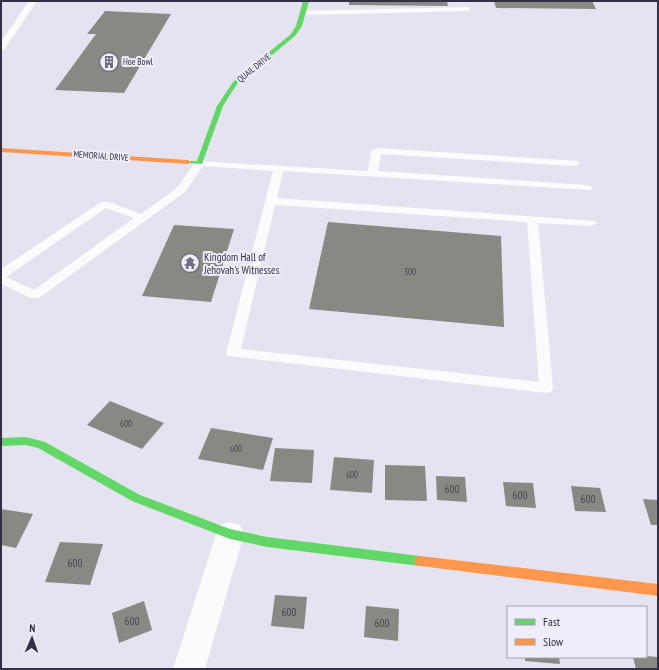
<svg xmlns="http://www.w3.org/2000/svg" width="659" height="670" font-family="'PT Sans Narrow',sans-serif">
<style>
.building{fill:#888982}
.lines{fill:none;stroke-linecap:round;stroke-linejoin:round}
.lane{fill:#fbfbfd;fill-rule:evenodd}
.street{fill:#fbfbfd;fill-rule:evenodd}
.fast{fill:#63d668;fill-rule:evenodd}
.slow{fill:#ff974d;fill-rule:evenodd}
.labels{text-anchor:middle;stroke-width:4;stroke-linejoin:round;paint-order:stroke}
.far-poi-label{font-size:9px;fill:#332d45;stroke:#efedf9;text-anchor:start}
.far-street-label{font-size:9px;fill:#332d45;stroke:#efedf9}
.number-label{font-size:9px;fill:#484454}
.poi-label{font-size:11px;fill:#332d45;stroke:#efedf9;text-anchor:start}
.near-number-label{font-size:11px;fill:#484454}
</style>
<rect width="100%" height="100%" fill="#e6e3f0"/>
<g class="building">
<path d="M349,1h98l1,5 -99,-1z"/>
<path d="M494,1h98l4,8 -100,-1z"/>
<path d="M105,11l66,3 -47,79 -69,-3 41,-56h-9z"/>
<path d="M328,222l173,14 3,91 -195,-18z"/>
<path d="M174,225l60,4 -23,73 -69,-6z"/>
<path d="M110,401l54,22 -22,26 -55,-24z"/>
<path d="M211,428l62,10 -10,32 -65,-11z"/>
<path d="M275,448l39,2 -2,33 -42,-2z"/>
<path d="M334,457l40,3 -2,33 -42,-3z"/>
<path d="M385,465l40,1 2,35 -42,-1z"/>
<path d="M436,476l29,1 2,25 -30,-2z"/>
<path d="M503,482l30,1 3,25 -30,-2z"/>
<path d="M571,486l29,2 6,24 -31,-1z"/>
<path d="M643,499l15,1v25h-7z"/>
<path d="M1,509l32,5 -17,34 -15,-3z"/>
<path d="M60,542l43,2 -13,41 -45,-3z"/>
<path d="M275,595l32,2 -3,32 -33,-3z"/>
<path d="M144,601l8,29 -33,13 -7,-30z"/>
<path d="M366,606l33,3 -1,32 -34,-4z"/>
<path d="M646,656l12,1v12h-22l-3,-12z"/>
<path d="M525,657h34l1,7 -35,-3z"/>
</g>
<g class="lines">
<g class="lane">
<path d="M29,1h8l-33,49h-3v-8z"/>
<path d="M466,7h3v4l-166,4 -4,-2 4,-2z"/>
<path d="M376,148l202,13 1,2 -1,2 -4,1 -193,-12 -3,17 209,14 4,1 1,2 -1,2 -308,-19 -6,27 318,23 2,2 -6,3 -53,-3 15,165 -2,4 -5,1 -318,-37 -2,-3 47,-182 -70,-5 -18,26 -146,106h-8l-30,-14v-15l100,-67h8l32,12 36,-26 19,-27 172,10 3,-20zM275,205l252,17 12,160 -298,-33zM106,208l28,10 -100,72 -28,-13z"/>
</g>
<path class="street" d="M230,522l10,3 4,9 -39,135h-32l43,-135 4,-9z"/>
<g class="fast">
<path d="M303,1h6l-7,25 -7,10 -58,48 -14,22 -21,58 -16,-1v-2h11l20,-55 16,-24 58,-48 5,-8z"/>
<path d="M26,437l19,5 95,53 90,34 37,8 153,19 4,1 2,4 -2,4 -4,1 -153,-19 -37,-8 -98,-38 -94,-53 -12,-3 -25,1v-8z"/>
</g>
<g class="slow">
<path d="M1,148l187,12 3,2 -3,2 -187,-12z"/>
<path d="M420,556l238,28v12l-238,-30 -4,-1 -2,-4 2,-4z"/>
</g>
</g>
<defs>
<symbol id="building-ring" viewBox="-11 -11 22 22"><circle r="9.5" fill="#efedf9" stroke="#726d81" stroke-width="1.5"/><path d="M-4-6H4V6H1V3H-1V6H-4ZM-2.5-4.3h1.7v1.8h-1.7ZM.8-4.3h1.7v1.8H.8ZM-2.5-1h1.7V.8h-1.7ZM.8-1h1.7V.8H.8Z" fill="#726d81"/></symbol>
<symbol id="temple-ring" viewBox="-11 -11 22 22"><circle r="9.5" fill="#efedf9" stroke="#726d81" stroke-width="1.5"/><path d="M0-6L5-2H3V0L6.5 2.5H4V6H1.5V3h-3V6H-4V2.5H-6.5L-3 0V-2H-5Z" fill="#726d81"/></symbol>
</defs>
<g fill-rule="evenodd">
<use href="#building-ring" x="98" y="51" width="22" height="22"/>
<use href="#temple-ring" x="179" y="252" width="22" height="22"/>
</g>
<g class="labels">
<g class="far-poi-label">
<text x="123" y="65">Hoe Bowl</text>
</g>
<g class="far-street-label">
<text transform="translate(254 68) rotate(-39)" y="3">QUAIL DRIVE</text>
<text transform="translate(101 156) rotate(4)" y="3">MEMORIAL DRIVE</text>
</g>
<g class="number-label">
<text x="410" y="275">300</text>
<text x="126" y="427">600</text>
<text x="236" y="452">600</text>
<text x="352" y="478">600</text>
</g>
<g class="poi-label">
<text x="204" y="261">Kingdom Hall of<tspan x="204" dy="13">Jehovah's Witnesses</tspan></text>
</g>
<g class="near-number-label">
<text x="452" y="493">600</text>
<text x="520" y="499">600</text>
<text x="588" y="503">600</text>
<text x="75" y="567">600</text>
<text x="289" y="616">600</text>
<text x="132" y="625">600</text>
<text x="382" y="627">600</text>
</g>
</g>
<rect width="659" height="670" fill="none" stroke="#332d45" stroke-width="4"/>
<rect x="507" y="606" width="140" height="52" fill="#efedf9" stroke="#a4a0b1"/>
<rect x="515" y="619" width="20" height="6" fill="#63d668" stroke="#a4a0b1"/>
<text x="543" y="626" font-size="12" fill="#332d45">Fast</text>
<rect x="515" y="639" width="20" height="6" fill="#ff974d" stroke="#a4a0b1"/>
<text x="543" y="646" font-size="12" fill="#332d45">Slow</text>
<g transform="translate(32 638) rotate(2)" stroke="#efedf9" stroke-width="3" paint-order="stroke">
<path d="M0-3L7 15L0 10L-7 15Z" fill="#332d45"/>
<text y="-6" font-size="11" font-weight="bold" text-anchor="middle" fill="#332d45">N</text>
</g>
</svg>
